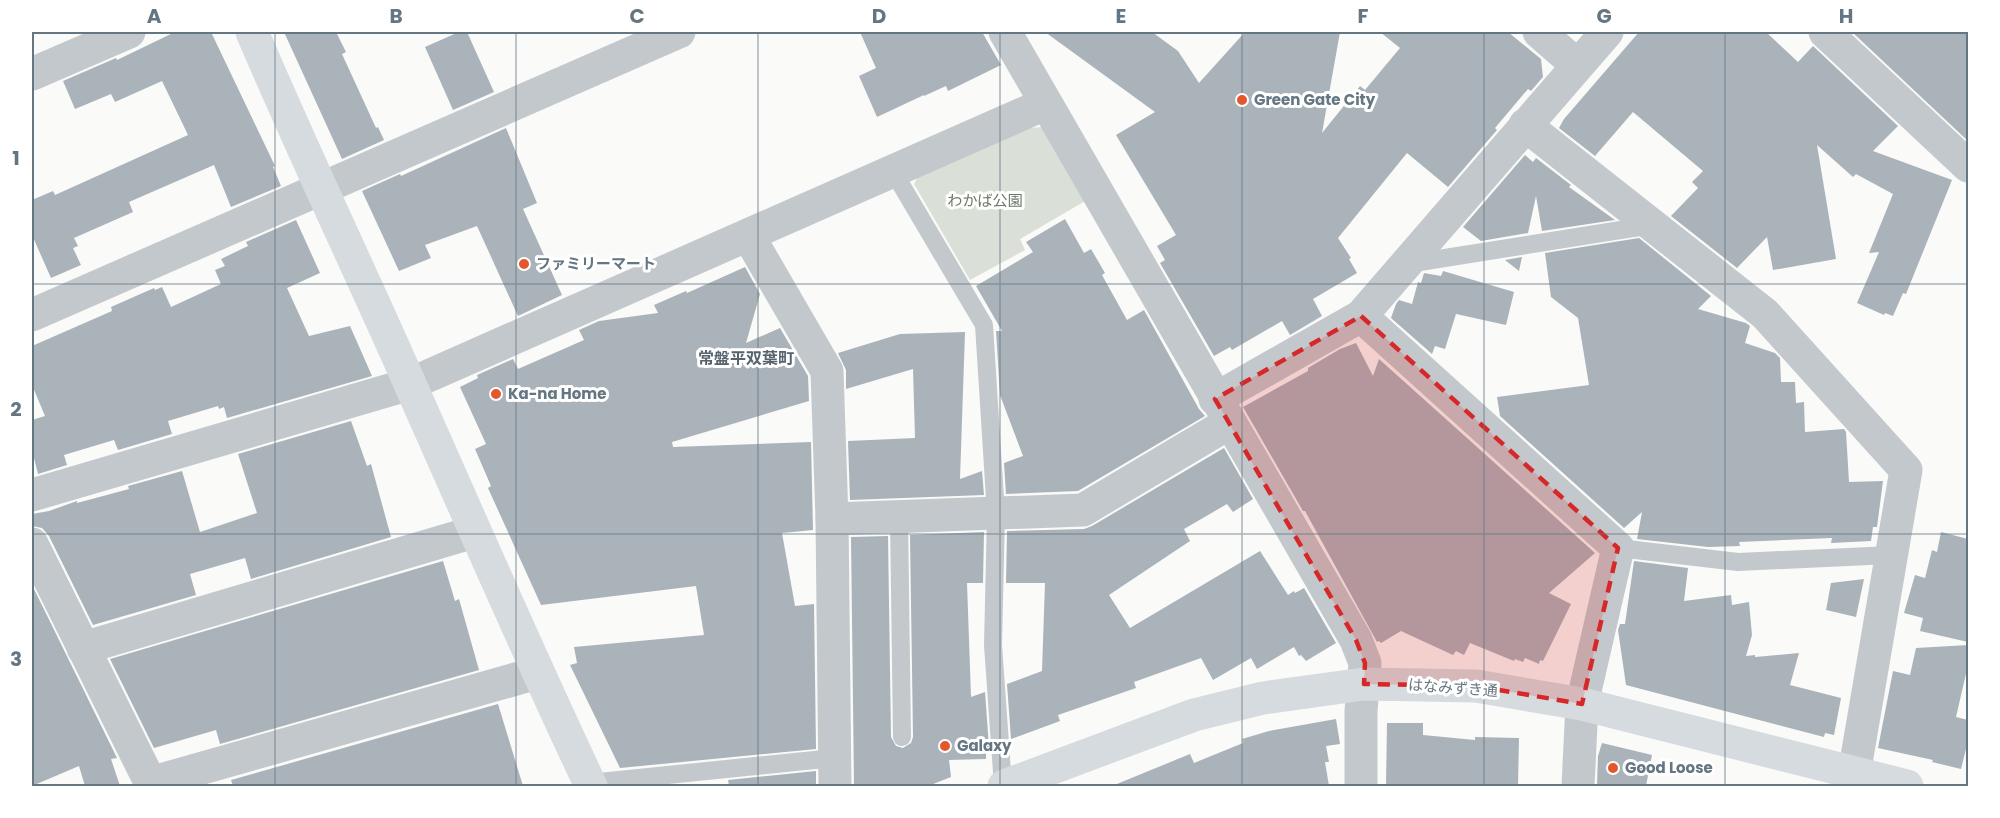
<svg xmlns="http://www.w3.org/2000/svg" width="2000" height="818" font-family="Poppins,'Noto Sans JP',sans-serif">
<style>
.green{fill:#dadfd7}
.building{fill:#aab3b9}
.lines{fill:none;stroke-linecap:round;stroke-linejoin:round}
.lane{stroke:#c3c8cc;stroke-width:18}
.street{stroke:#c3c8cc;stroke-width:33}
.secondary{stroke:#d6dbdf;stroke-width:33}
.marked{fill:#d62828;fill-opacity:0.2;stroke:#d62828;stroke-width:4.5;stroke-dasharray:12 8;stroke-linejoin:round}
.grid{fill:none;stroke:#657683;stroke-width:1.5;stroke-opacity:0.55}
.poi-dot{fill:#e4572e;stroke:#fff;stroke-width:2}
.labels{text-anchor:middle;stroke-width:6;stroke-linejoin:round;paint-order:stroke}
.poi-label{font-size:15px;font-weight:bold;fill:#657683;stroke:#fff;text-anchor:start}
.park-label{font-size:15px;fill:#687a64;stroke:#fff}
.street-label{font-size:15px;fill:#657683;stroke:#fff}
.neighbourhood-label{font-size:16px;font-weight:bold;fill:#57646e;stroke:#fff}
.neatline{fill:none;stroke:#657683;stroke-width:2}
.grid-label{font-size:20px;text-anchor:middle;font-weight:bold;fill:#657683}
</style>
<rect width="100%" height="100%" fill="#fafaf8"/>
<path class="green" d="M1046,127l41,73 -67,39 5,11 -55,30 -56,-96 5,-10 105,-46z"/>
<g class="building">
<path d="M175,32h36l64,134 -2,1 8,19 -50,21 -17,-42 -85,37 4,10 -59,26 4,8 -5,2 8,17 -30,13 -19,-43v-35l21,-9 2,4 133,-60 -26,-54 -47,21 -4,-8 -36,15 -12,-28 53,-23 1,2z"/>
<path d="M284,32h52l10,20 -4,2 34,74 2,-1 6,13 -42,19z"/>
<path d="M459,32h8l27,60 -41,18 -28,-63z"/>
<path d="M860,32h122l19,33 -53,26 -2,-5 -22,10v-1l-47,22 -18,-41 17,-8z"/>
<path d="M1045,32h107l26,19 21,32 46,-51h95l-18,101 38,-47 5,4 35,-42 -20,-16h128l33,27 2,18 -12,14 -3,-2 -33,39 2,2 -49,57 -41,-34 -69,85 13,20 -2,1 8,14 -44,26 9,17 -32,19 -8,-14 -50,29 -2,-3 -16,9 -54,-93 5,-3 -8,-14 19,-11 -60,-100 39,-23z"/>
<path d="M1639,32h127l32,30 15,-16 85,80 -25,25 79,29 -46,114 -3,-1 -10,23 -8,-3 -1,2 -27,-12 22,-51 -10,1 24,-59 -37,-20 -3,3 -36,-32 19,114 -63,11 -6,-33 -30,31 -66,-52 27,-28 -6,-6 11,-11 -70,-59 -38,44 -36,-28 5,-9z"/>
<path d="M1852,32h116v109z"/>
<path d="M506,128l31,75 -14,6 39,86 -44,21 -41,-90 -52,19 6,13 -32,13 -37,-80 38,-17 1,2z"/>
<path d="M1525,155l8,7 3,-4 35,27 -2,2 46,33 -73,11 -6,-35 -8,37 -47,8 -18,-14z"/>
<path d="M1065,219l19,34 7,-4 14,24 -3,2 25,45 17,-10 55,99 6,7 -127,75 -72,3 -2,-31 19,-7 -23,-61 -4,-64h6l-26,-45 57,-34 -7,-10z"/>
<path d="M296,220l24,53 -33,15 22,48 41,-10 22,50 -145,42 -3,-11 -5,2 -1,-3 -50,15 4,13 -54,16 -4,-10 -50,15 3,10 -29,9 -6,-24v-30l13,-4 -13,-31v-39l80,-35 -1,-4 43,-19 1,2 7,-3 9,20 50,-23 -6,-14 10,-4 -4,-7 27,-13 -2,-4z"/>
<path d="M1639,238l72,58 -13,13 48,14 4,3 -5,17 30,10 5,5 1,24h14l1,21 8,-1 1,30 39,-3 2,3 3,50 34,-1 -6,46h-4l-2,14 -40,2 1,-5 -93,4 1,4 -32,1 -71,-8 5,-27 -18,16 -124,-112 -3,-19 92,-12 -11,-67 -27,-21 -6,-44z"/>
<path d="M1522,257l-3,14 -14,-11z"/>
<path d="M745,267l15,27 -14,49 34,-15 28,48 1,25 -137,41 1,5 138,-5 2,88 -31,3 13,73 19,-2 2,145 -196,19 -50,-103 7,-2 -3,-16 130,-12 -8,-49 -155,19 -53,-117 3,-2 -16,-37 11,-5 -26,-57 18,-9 -1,-3 36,-16 5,10 66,-29 -5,-10 20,-9 59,-8 -4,-8 32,-14 1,2z"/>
<path d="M1443,271l71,21 -8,33 -50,-11 -11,35 -10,-3 -3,8 -41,-36 5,-14 3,-4 13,4 6,-22 3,1 3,-10 17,3z"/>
<path d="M965,332l-5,147 22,-8 2,24 -134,5 -2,-59 67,-3 -2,-69 -67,20v-19l-8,-17 62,-19z"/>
<path d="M1356,343l17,33 6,-17 216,194 -46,40 22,11 -28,57 -3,-1 -1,4 -14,-6 -2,4 -8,-3 -1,2 -44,-18 -6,12 -8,-4 -3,4 -52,-24 -20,12 -2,-2 -2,1 -72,-131h-2l-60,-104 65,-36v-3l32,-19z"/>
<path d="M351,421l16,45 4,-2 20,73 -140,42 -6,-21 -55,16 6,21 -103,30 -44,-89 -7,-8 -10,-2v-12l17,-3 28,-10v2l52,-14 -1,-3 54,-15 18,61 57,-19 -19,-59z"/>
<path d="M1224,448l29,51 -20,13 -6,-8 -43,25 6,12 -81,54 21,33 130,-77 28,44 6,-4 1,2 9,-5 32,55 -30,18 -5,-6 -2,1 -5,-9 -37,22 -6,-11 -38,22 -12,-22 -67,24 2,6 -78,27 2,6 -49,18 -4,-55 35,-13 3,-88h-39l1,-52 77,-2 8,-3z"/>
<path d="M984,532l-1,51h-16l4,114 14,-5 4,55 -3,1v11l-37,1 2,17 -23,9h-74l-3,-249 37,-1 3,201 5,9 7,2 8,-5 2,-6 -3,-202z"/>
<path d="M1941,532l27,7v103l-48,-11 3,-13 -19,-5 11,-38 10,3 7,-28 5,2z"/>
<path d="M443,561l12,40 4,-2 20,71 -259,74 -4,-14 -62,18 -44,-89z"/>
<path d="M1634,561l54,7 -4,33 47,-6 1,10 17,-3 3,33 -6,21 9,-1v2l44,-4 -9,32 51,13 -7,37 -9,-2 -1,4 -198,-52 -8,-55 2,-6h5z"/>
<path d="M1864,579l-8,38 -30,-7 5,-27z"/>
<path d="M32,585l85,173 -6,1 9,27h-35l-6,-20 -47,20z"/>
<path d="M1968,645v20l-12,52 12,3v21l-7,28 -29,-7 1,-2 -55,-12 15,-77 17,4 6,-27z"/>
<path d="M498,704l25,82h-290l-2,-6z"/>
<path d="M1336,719l4,25 -14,2 3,16h-4l4,24h-217l78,-32 4,9 49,-20 -1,-4 27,-8z"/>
<path d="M1387,723h36v12l52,5v-3l44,1 -1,48h-132z"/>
<path d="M1602,743l50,12 -6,31h-49l1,-30z"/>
<path d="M816,771v15h-87l-1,-6z"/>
</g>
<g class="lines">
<g class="lane">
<path d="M893,171l91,154 12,189 -3,131 10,141"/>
<path d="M1407,264l245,-39"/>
<path d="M899,517l3,220"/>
<path d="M1618,548l120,14 153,-7"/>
<path d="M589,783l245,-25"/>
</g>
<g class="street">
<path d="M1005,32l351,608 9,23 -4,48v75"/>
<path d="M1539,32l38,33"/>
<path d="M1825,32l143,134"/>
<path d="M32,74l97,-42"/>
<path d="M1525,125l240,189 141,156 -54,316"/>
<path d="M748,235l79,136 5,148 3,267"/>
<path d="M32,315l647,-283"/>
<path d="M1361,316l257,232 -36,156 -4,82"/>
<path d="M1215,399l146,-83 246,-284"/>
<path d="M32,495l378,-111 635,-280"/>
<path d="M832,519l251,-9 146,-87"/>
<path d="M32,544l120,242"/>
<path d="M83,648l391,-116"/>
<path d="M150,783l387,-110"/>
</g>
<g class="secondary">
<path d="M252,32c50,118 106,234 158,352 60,135 118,269 181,402"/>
<path d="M1004,786l190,-71 69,-17 101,-14 112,2 106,18 325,82"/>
</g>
</g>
<path class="marked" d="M1361,316l257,232 -36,156 -106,-18 -112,-2 1,-21 -9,-23 -141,-241z"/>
<path class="grid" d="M275,32v754M516,32v754M758,32v754M1000,32v754M1242,32v754M1484,32v754M1725,32v754M32,284h1936M32,534h1936"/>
<g class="poi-dot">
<circle cx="1242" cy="100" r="6"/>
<circle cx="524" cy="264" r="6"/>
<circle cx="496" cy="394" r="6"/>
<circle cx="945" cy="746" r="6"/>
<circle cx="1613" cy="768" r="6"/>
</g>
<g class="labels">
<g class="poi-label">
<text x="1254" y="105">Green Gate City</text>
<text x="536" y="269">ファミリーマート</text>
<text x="508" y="399">Ka-na Home</text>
<text x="957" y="751">Galaxy</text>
<text x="1625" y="773">Good Loose</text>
</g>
<g class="park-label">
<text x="985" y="206">わかば公園</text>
</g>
<g class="street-label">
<text transform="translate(1453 688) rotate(4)" y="5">はなみずき通</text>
</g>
<g class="neighbourhood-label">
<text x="746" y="364">常盤平双葉町</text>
</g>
</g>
<rect width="2000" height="818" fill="none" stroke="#ffffff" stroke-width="66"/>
<rect x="33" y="33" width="1934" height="752" class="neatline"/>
<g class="grid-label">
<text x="154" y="23">A</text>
<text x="396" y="23">B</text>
<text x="637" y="23">C</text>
<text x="879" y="23">D</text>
<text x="1121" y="23">E</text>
<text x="1363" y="23">F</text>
<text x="1604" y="23">G</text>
<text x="1846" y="23">H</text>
<text x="16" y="165">1</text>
<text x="16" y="416">2</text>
<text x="16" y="666">3</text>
</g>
</svg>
